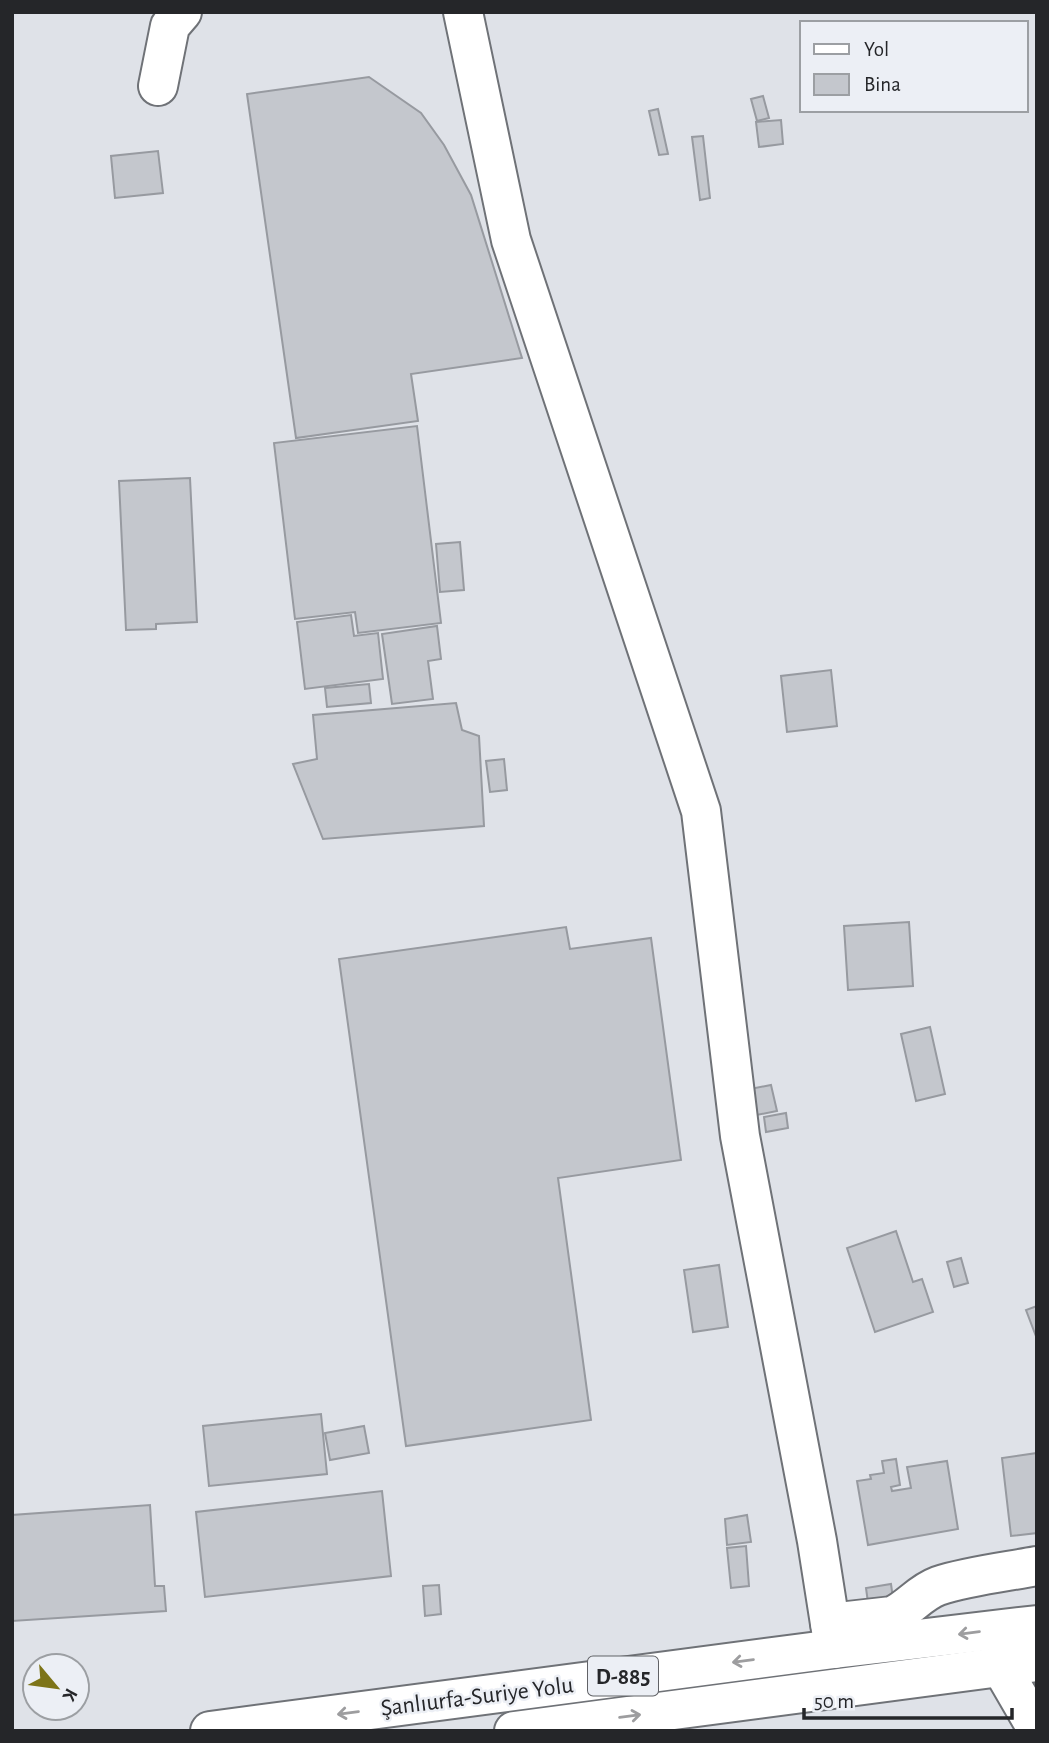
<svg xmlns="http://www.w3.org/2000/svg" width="1049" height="1743" font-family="'Alegreya Sans',sans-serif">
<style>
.building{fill:#c4c7cd;stroke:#979aa0;stroke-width:2}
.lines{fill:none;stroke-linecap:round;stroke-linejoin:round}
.minor-casing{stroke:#6f7277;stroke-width:42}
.highway-casing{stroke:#6f7277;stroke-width:42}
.minor{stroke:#fff;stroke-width:38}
.highway{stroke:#fff;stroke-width:38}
.oneway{stroke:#9d9d9f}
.labels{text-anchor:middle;stroke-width:5;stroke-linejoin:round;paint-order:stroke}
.shield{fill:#eceff5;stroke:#616266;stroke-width:2}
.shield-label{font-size:23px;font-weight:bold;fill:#252629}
.street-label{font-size:24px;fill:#252629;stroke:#eceff5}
</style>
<rect width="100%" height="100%" fill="#dfe2e8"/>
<g class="building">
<path d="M369,77l52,36 23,32 27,50 51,163 -111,16 7,47 -122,17 -49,-344z"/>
<path d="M763,96l6,22 -12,3 -6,-22z"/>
<path d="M658,109l10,45 -9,1 -10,-44z"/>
<path d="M781,120l2,24 -24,3 -3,-25z"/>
<path d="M703,136l7,62 -10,2 -8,-63z"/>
<path d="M158,151l5,42 -48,5 -4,-42z"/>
<path d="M417,426l24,197 -83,10 -3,-21 -60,7 -21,-176z"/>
<path d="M190,478l7,144 -41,2v5l-30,1 -7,-149z"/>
<path d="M460,542l4,48 -24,2 -4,-48z"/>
<path d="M351,615l3,21 24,-3 5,46 -78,10 -8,-67z"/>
<path d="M437,626l4,33 -13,2 5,38 -41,5 -10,-70z"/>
<path d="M831,670l6,56 -50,6 -6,-56z"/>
<path d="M369,684l2,19 -44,4 -2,-19z"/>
<path d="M456,703l6,27 17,6 5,90 -161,13 -30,-75 24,-5 -4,-44z"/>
<path d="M504,759l3,31 -17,2 -4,-31z"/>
<path d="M909,922l4,64 -65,4 -4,-64z"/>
<path d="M566,927l4,22 81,-11 30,222 -123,18 33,242 -185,26 -67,-487z"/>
<path d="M930,1027l15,67 -29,7 -15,-67z"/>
<path d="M771,1085l6,26 -31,6 -6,-26z"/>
<path d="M786,1113l2,15 -22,4 -2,-15z"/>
<path d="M896,1231l17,51 9,-3 11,33 -58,20 -28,-84z"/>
<path d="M961,1258l7,25 -14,4 -7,-25z"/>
<path d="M719,1265l9,62 -35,5 -9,-62z"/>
<path d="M1037,1306v33l-11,-29z"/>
<path d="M321,1414l6,60 -118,12 -6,-60z"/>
<path d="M364,1426l5,27 -39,7 -5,-27z"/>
<path d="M1037,1453v80l-26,3 -9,-78z"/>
<path d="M896,1459l4,26 -9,2 1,4 19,-3 -4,-21 40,-6 11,68 -90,16 -11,-64 14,-2 -1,-4 14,-2 -2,-12z"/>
<path d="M382,1491l9,85 -186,21 -9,-85z"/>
<path d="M150,1505l5,81h9l2,25 -154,10v-106z"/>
<path d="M747,1515l4,27 -24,3 -2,-26z"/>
<path d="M746,1546l3,40 -18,2 -4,-40z"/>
<path d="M891,1584l3,22 -25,4 -3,-22z"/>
<path d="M439,1585l2,29 -16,2 -2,-30z"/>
</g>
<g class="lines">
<defs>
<g id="minor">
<path d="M463,12l48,228 190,571 39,325 77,405 17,108"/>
<path d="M158,86l12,-60 12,-14"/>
<path d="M830,1623l62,-7c17,-7 27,-23 46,-30 30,-10 67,-14 99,-20"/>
<path d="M1001,1667l36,62"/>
</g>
<g id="highway">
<path d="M210,1731l624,-82 203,-24"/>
<path d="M514,1731l523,-69"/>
</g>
</defs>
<use href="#minor" class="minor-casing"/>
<use href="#highway" class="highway-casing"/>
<use href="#minor" class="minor"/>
<use href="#highway" class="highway"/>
</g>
<defs><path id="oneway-shaft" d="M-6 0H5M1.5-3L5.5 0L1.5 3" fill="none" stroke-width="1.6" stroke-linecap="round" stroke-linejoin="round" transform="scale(1.75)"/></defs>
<g class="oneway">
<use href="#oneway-shaft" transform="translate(969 1633) rotate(173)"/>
<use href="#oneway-shaft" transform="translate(743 1661) rotate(173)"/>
<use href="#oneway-shaft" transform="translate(348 1713) rotate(173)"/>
<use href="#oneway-shaft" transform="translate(630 1716) rotate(-7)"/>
</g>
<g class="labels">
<rect class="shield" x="588" y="1656.5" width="70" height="39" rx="5"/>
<g class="shield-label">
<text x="623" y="1684">D-885</text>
</g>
<g class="street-label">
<text transform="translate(477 1696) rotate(-7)" y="8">Şanlıurfa-Suriye Yolu</text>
</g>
</g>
<rect width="1049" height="1743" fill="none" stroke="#252629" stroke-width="28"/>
<rect x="800" y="21" width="228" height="91" fill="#eceff5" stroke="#9c9fa3" stroke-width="2"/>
<rect x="814" y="44" width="35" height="10" fill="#ffffff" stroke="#9c9fa3" stroke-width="2"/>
<text x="864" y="56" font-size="21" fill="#252629">Yol</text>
<rect x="814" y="74" width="35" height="21" fill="#c4c7cd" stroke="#9c9fa3" stroke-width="2"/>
<text x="864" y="91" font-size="21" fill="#252629">Bina</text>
<g transform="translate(56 1687) rotate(119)"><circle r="33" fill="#eceff5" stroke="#9c9fa3" stroke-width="2"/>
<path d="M0-5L12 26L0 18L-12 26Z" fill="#7d7418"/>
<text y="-10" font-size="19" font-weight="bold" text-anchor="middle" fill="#252629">K</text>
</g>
<path d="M804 1708v10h208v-10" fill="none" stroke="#252629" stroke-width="3.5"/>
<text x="814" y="1708" font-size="21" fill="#252629" stroke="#eceff5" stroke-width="5" paint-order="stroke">50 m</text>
</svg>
